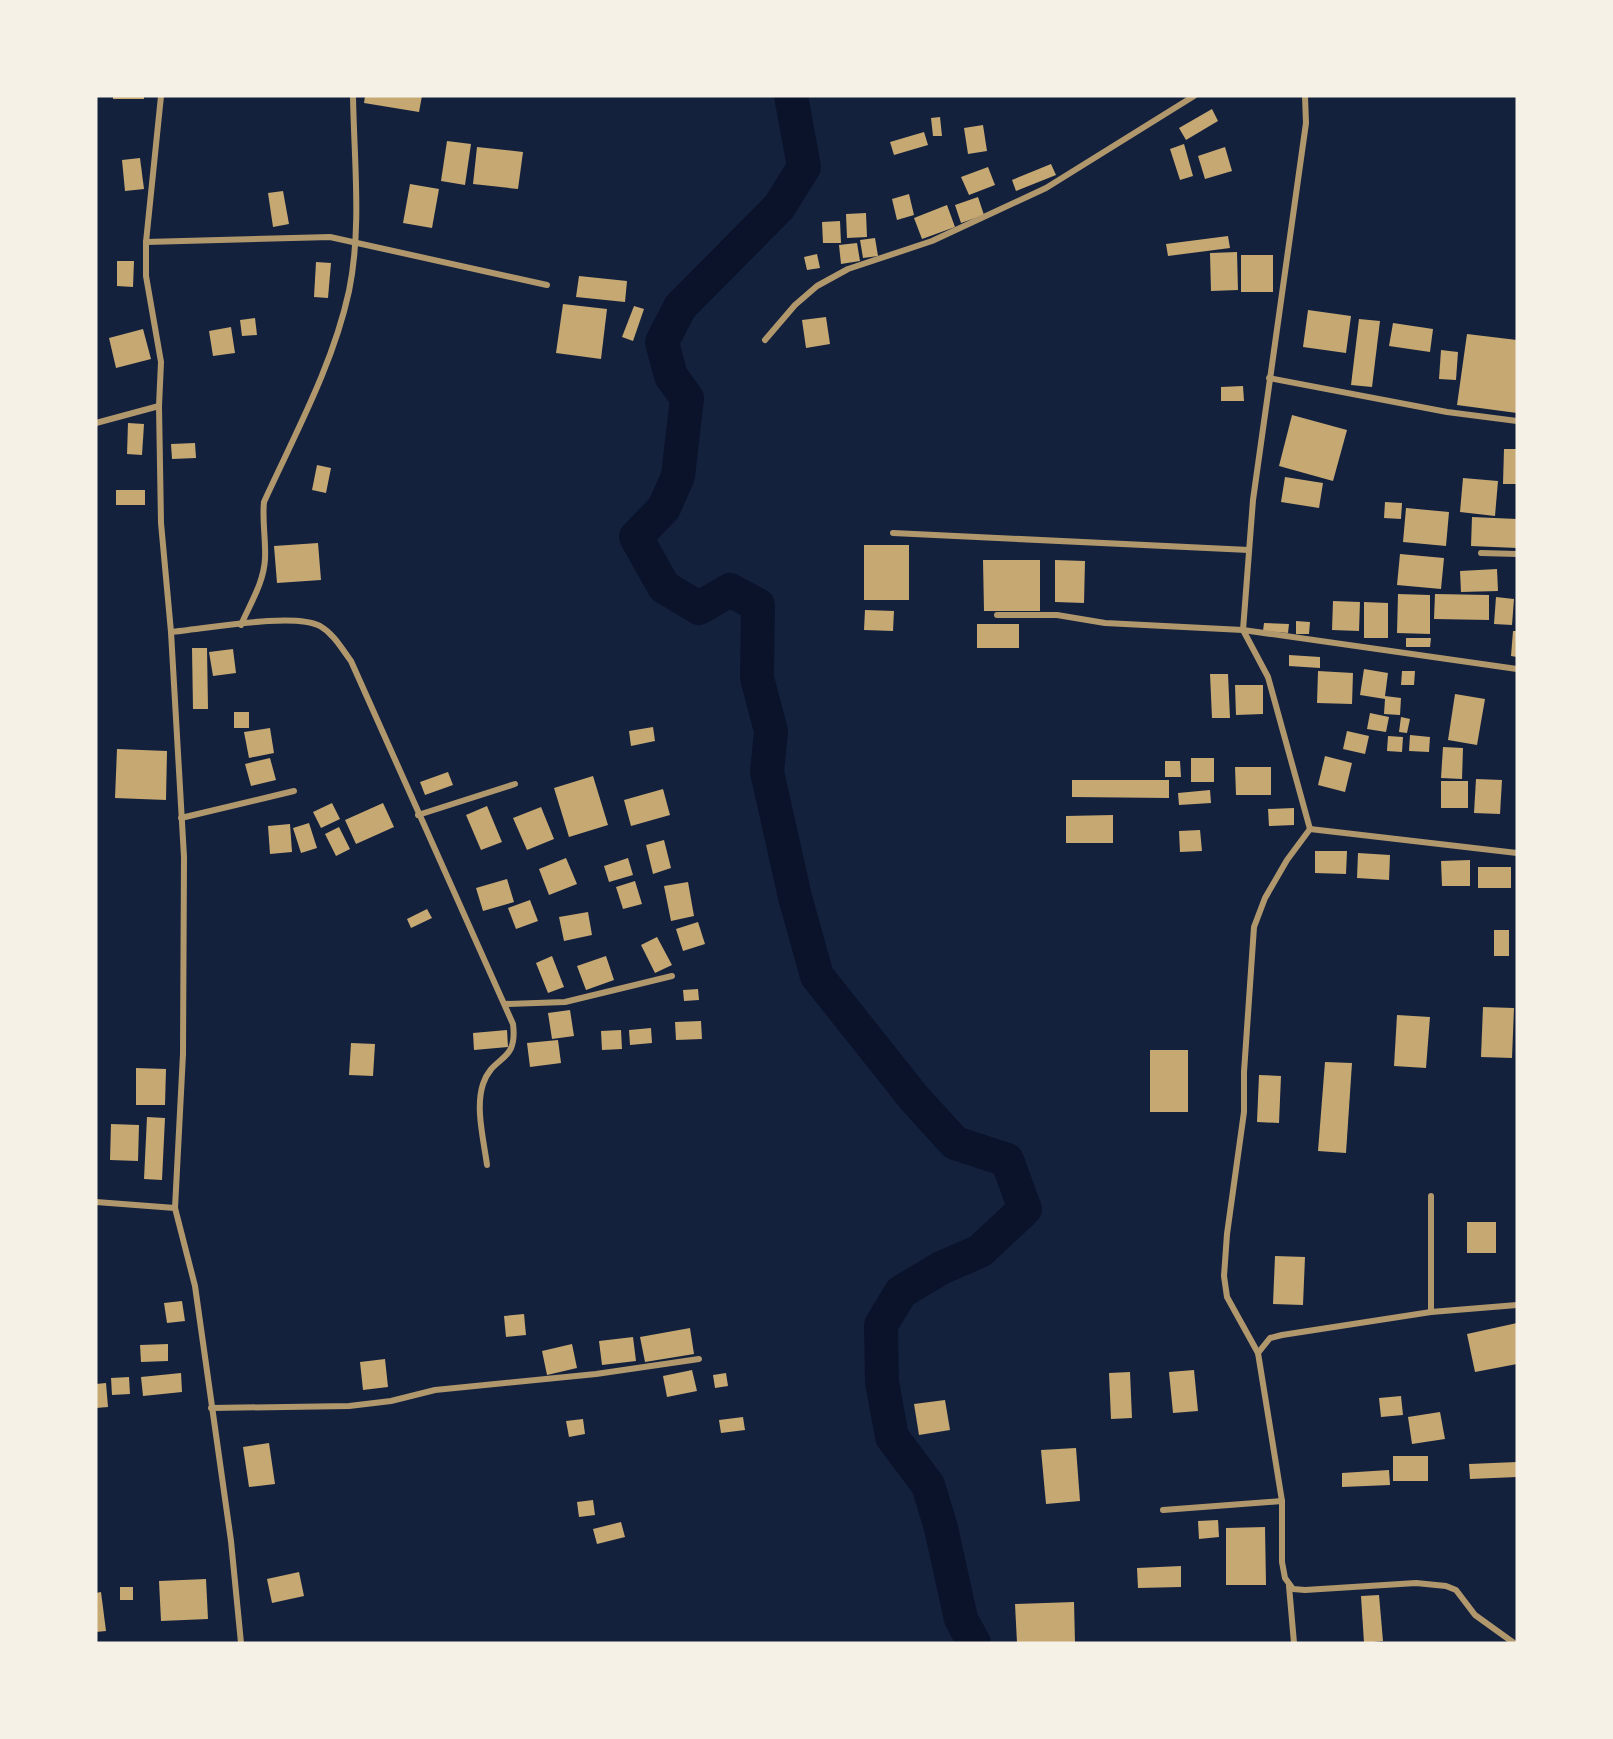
<svg xmlns="http://www.w3.org/2000/svg" width="1613" height="1739" font-family="'Roboto Condensed',sans-serif">
<style>
.lines{fill:none;stroke-linecap:round;stroke-linejoin:round}
.river{stroke:#0b132b;stroke-width:34}
.building{fill:#c6a872}
.minor{stroke:#b1986c;stroke-width:6}
</style>
<rect width="100%" height="100%" fill="#14213d"/>
<g class="lines">
<path class="river" d="M791,96l13,71 -25,40 -99,100 -18,35 9,34 16,22 -9,78 -14,32 -28,29 28,50 35,21 31,-18 28,15 -1,73 14,53 -4,41 28,125 22,79 97,122 41,45 52,17 18,49 -45,42 -39,17 -40,24 -20,33 1,57 10,55 36,48 13,43 20,91 13,24"/>
</g>
<g class="building">
<rect x="113" y="96" width="31" height="3"/>
<path d="M365,96h57l-3,16 -55,-9z"/>
<path d="M1212,109l6,12 -32,19 -7,-12z"/>
<path d="M940,117l2,19h-9l-2,-18z"/>
<path d="M983,125l4,26 -19,3 -4,-26z"/>
<path d="M924,132l4,13 -34,10 -4,-13z"/>
<path d="M447,141l24,3 -6,41 -24,-4z"/>
<path d="M1184,144l9,32 -13,4 -10,-31z"/>
<path d="M477,147l46,5 -5,37 -45,-5z"/>
<path d="M1225,147l7,24 -27,8 -7,-23z"/>
<path d="M140,158l4,31 -19,2 -3,-31z"/>
<path d="M1051,164l5,11 -40,16 -4,-11z"/>
<path d="M988,167l7,18 -26,10 -8,-18z"/>
<path d="M410,184l29,5 -7,39 -29,-5z"/>
<path d="M283,191l6,33 -16,3 -5,-34z"/>
<path d="M909,194l5,21 -17,5 -5,-21z"/>
<path d="M978,197l6,18 -23,8 -6,-18z"/>
<path d="M947,205l8,22 -33,12 -8,-21z"/>
<path d="M866,213l1,24 -20,1 -1,-24z"/>
<path d="M840,221l1,22h-18l-1,-21z"/>
<path d="M1228,236l2,12 -62,8 -2,-12z"/>
<path d="M875,238l3,18 -15,2 -3,-18z"/>
<path d="M857,243l3,18 -19,3 -2,-19z"/>
<path d="M1237,252l1,38 -27,1 -1,-38z"/>
<path d="M817,254l3,14 -13,2 -3,-13z"/>
<rect x="1241" y="255" width="32" height="37"/>
<path d="M117,261h17l-1,26 -16,-1z"/>
<path d="M316,262l15,1 -3,35 -14,-1z"/>
<path d="M579,276l48,5 -2,21 -49,-5z"/>
<path d="M563,304l44,5 -6,50 -45,-6z"/>
<path d="M634,306l10,3 -11,32 -11,-4z"/>
<path d="M1308,310l43,6 -5,37 -43,-6z"/>
<path d="M826,317l4,27 -24,4 -4,-28z"/>
<path d="M255,318l2,17 -15,1 -2,-16z"/>
<path d="M1359,319l21,2 -8,66 -21,-2z"/>
<path d="M1393,323l40,6 -3,23 -41,-6z"/>
<path d="M231,327l4,26 -22,3 -4,-25z"/>
<path d="M143,329l8,30 -35,9 -7,-30z"/>
<path d="M1467,334l50,6v73l-60,-8z"/>
<path d="M1441,350l17,2 -2,28 -17,-1z"/>
<path d="M1243,386l1,15h-23v-14z"/>
<path d="M1292,415l55,15 -14,51 -54,-15z"/>
<path d="M128,423l16,1 -2,31 -15,-1z"/>
<path d="M195,443l1,15 -24,1 -1,-15z"/>
<path d="M1504,449h13v35h-14z"/>
<path d="M317,465l14,3 -5,25 -14,-3z"/>
<path d="M1285,477l38,6 -4,25 -38,-6z"/>
<path d="M1463,478l35,3 -3,35 -35,-4z"/>
<rect x="116" y="490" width="29" height="15"/>
<path d="M1385,502l17,1 -1,16 -17,-1z"/>
<path d="M1406,508l43,4 -3,34 -43,-4z"/>
<path d="M1472,517l45,2v29l-46,-2z"/>
<path d="M318,543l3,37 -44,3 -3,-37z"/>
<rect x="864" y="545" width="45" height="55"/>
<path d="M1400,554l44,4 -3,31 -44,-4z"/>
<path d="M983,560h57v51h-56z"/>
<path d="M1055,560l30,1 -1,42 -29,-1z"/>
<path d="M1497,569l1,22 -37,1 -1,-21z"/>
<path d="M1398,594l32,1v39l-33,-1z"/>
<path d="M1435,594l54,1v25l-55,-1z"/>
<path d="M1496,597l18,2 -2,26 -18,-1z"/>
<path d="M1333,601l27,1 -1,29 -27,-1z"/>
<path d="M1364,602l24,1v35h-24z"/>
<path d="M865,610l29,1 -1,20 -29,-1z"/>
<path d="M1296,621l14,1 -1,12h-13z"/>
<path d="M1264,623l25,1 -1,9 -25,-2z"/>
<rect x="977" y="624" width="42" height="24"/>
<path d="M1513,631h4v26l-6,-1z"/>
<path d="M1406,638h25l-1,9h-24z"/>
<path d="M192,648h15l1,61h-15z"/>
<path d="M233,649l3,24 -23,3 -4,-24z"/>
<path d="M1289,655l31,2v11l-31,-2z"/>
<path d="M1364,669l24,4 -3,23 16,2 -1,17 -16,-1 1,-15 -25,-4z"/>
<path d="M1318,671l35,2 -1,31 -35,-1z"/>
<path d="M1402,671h13l-1,14h-13z"/>
<path d="M1210,674h18l2,44h-18z"/>
<path d="M1235,685h28v29l-27,1z"/>
<path d="M1455,694l30,5 -8,46 -29,-5z"/>
<rect x="234" y="712" width="15" height="16"/>
<path d="M1370,713l19,4 -3,15 -19,-3z"/>
<path d="M1401,717l9,2 -3,14 -8,-1z"/>
<path d="M653,727l2,14 -24,5 -2,-15z"/>
<path d="M270,728l4,25 -25,5 -5,-26z"/>
<path d="M1347,731l22,5 -4,18 -22,-5z"/>
<path d="M1410,735l20,2 -1,15 -20,-1z"/>
<path d="M1388,736l15,1 -1,15 -15,-1z"/>
<path d="M1443,747l20,1 -1,31 -21,-1z"/>
<path d="M117,749l50,2 -1,49 -51,-2z"/>
<path d="M1325,756l27,7 -7,29 -27,-7z"/>
<path d="M270,758l6,22 -25,6 -6,-22z"/>
<rect x="1191" y="758" width="23" height="24"/>
<path d="M1165,761h15l1,16h-16z"/>
<path d="M1235,767h36v28h-35z"/>
<path d="M448,772l5,13 -28,10 -5,-13z"/>
<path d="M593,776l15,49 -39,12 -15,-49z"/>
<path d="M1476,779l26,1 -2,34 -26,-1z"/>
<path d="M1072,780h97v18l-97,-1z"/>
<rect x="1441" y="781" width="27" height="27"/>
<path d="M663,789l7,26 -39,11 -7,-26z"/>
<path d="M1210,790l1,13 -32,2 -1,-12z"/>
<path d="M332,803l8,16 -19,9 -8,-16z"/>
<path d="M383,803l11,24 -38,17 -11,-24z"/>
<path d="M487,806l15,36 -21,8 -15,-35z"/>
<path d="M541,807l13,32 -27,11 -14,-32z"/>
<path d="M1294,808v17l-25,1 -1,-17z"/>
<path d="M1113,815v28h-47v-27z"/>
<path d="M309,823l8,25 -16,5 -8,-25z"/>
<path d="M290,824l2,28 -22,2 -2,-28z"/>
<path d="M339,827l11,22 -14,7 -11,-22z"/>
<path d="M1200,830l2,21 -22,1 -1,-21z"/>
<path d="M664,840l7,28 -18,6 -7,-29z"/>
<path d="M1315,851h32l-1,23 -31,-1z"/>
<path d="M1358,853l32,2 -1,25 -32,-2z"/>
<path d="M566,858l11,26 -28,11 -10,-26z"/>
<path d="M628,858l5,17 -24,7 -5,-16z"/>
<path d="M1470,860v26h-28l-1,-25z"/>
<rect x="1478" y="867" width="33" height="21"/>
<path d="M507,879l7,23 -31,9 -7,-23z"/>
<path d="M635,881l7,23 -19,5 -7,-22z"/>
<path d="M688,882l6,34 -23,5 -7,-35z"/>
<path d="M530,900l8,21 -22,8 -8,-21z"/>
<path d="M427,909l5,9 -21,10 -4,-9z"/>
<path d="M588,912l4,23 -28,6 -5,-24z"/>
<path d="M698,922l7,22 -22,7 -7,-22z"/>
<rect x="1494" y="930" width="15" height="26"/>
<path d="M657,937l15,28 -17,8 -14,-28z"/>
<path d="M552,956l12,31 -16,6 -12,-30z"/>
<path d="M606,956l8,24 -28,10 -9,-24z"/>
<path d="M698,989l1,11 -15,1 -1,-11z"/>
<path d="M1483,1007l31,1 -2,50 -31,-1z"/>
<path d="M570,1010l4,26 -22,3 -4,-26z"/>
<path d="M1397,1015l33,2 -4,51 -32,-2z"/>
<path d="M701,1021l1,18 -26,1 -1,-18z"/>
<path d="M651,1028l1,15 -22,2 -1,-15z"/>
<path d="M507,1030l1,17 -34,3 -1,-17z"/>
<path d="M621,1030l1,19 -20,1 -1,-19z"/>
<path d="M558,1040l3,23 -31,4 -3,-24z"/>
<path d="M351,1043l24,1 -2,32 -24,-1z"/>
<rect x="1150" y="1050" width="38" height="62"/>
<path d="M1325,1062l27,1 -6,90 -28,-2z"/>
<path d="M136,1068l30,1 -1,36h-29z"/>
<path d="M1259,1075l22,1 -2,47 -22,-1z"/>
<path d="M147,1117l18,1 -3,62 -18,-1z"/>
<path d="M111,1124l28,1 -1,36 -28,-1z"/>
<rect x="1467" y="1222" width="29" height="31"/>
<path d="M1275,1256l30,1 -2,48 -30,-1z"/>
<path d="M182,1301l3,20 -18,2 -3,-20z"/>
<path d="M524,1314l2,21 -20,2 -2,-21z"/>
<path d="M1517,1323v41l-42,8 -8,-38z"/>
<path d="M690,1328l4,26 -49,8 -5,-25z"/>
<path d="M633,1337l3,24 -34,4 -3,-24z"/>
<path d="M168,1344v17l-27,1 -1,-17z"/>
<path d="M572,1344l5,24 -30,7 -5,-24z"/>
<path d="M385,1359l3,28 -25,3 -3,-28z"/>
<path d="M692,1370l5,21 -30,6 -4,-21z"/>
<path d="M1194,1370l4,41 -25,2 -4,-41z"/>
<path d="M1130,1372l2,46 -21,1 -2,-46z"/>
<path d="M181,1373l1,19 -39,4 -2,-19z"/>
<path d="M726,1373l2,13 -13,2 -2,-13z"/>
<path d="M129,1377l1,17 -18,1 -1,-17z"/>
<path d="M106,1383l2,24 -12,1v-24z"/>
<path d="M1401,1396l2,19 -22,2 -2,-19z"/>
<path d="M945,1400l5,30 -31,5 -5,-31z"/>
<path d="M1440,1412l5,27 -33,5 -4,-27z"/>
<path d="M743,1417l2,13 -24,3 -2,-13z"/>
<path d="M583,1419l2,15 -16,3 -3,-16z"/>
<path d="M269,1443l6,41 -26,3 -6,-40z"/>
<path d="M1076,1448l4,53 -34,3 -5,-54z"/>
<rect x="1393" y="1456" width="35" height="25"/>
<path d="M1517,1462v15l-47,2 -1,-15z"/>
<path d="M1389,1470l1,15 -48,2v-14z"/>
<path d="M593,1500l2,15 -16,2 -2,-15z"/>
<path d="M1218,1520l1,17 -20,2 -1,-18z"/>
<path d="M621,1522l4,15 -28,7 -4,-15z"/>
<path d="M1265,1527l1,58h-40v-57z"/>
<path d="M1181,1566v21l-43,1 -1,-20z"/>
<path d="M299,1572l5,24 -32,7 -5,-24z"/>
<path d="M206,1579l2,40 -47,2 -2,-40z"/>
<rect x="120" y="1587" width="13" height="13"/>
<path d="M101,1592l5,39 -10,1v-39z"/>
<path d="M1379,1595l4,46 -19,2 -3,-47z"/>
<path d="M1074,1602l1,41h-58l-2,-39z"/>
</g>
<g class="lines">
<g class="minor">
<path d="M161,96l-15,146v34l15,86 -2,44 2,117 10,109 13,225 -1,197 -8,154 20,78 36,255 10,102"/>
<path d="M1305,96l1,27 -53,377 -10,130 25,47 42,152"/>
<path d="M146,242l184,-5 217,48"/>
<path d="M765,340l30,-35 22,-19 31,-17 84,-28 114,-53 148,-92"/>
<path d="M1269,378l178,34 70,9"/>
<path d="M96,423l63,-17"/>
<path d="M893,533l356,17"/>
<path d="M1481,553l36,1"/>
<path d="M997,615h60l48,8 138,7 274,39"/>
<path d="M241,625c9,-21 23,-43 24,-66 1,-19 -3,-38 -1,-57 31,-68 69,-137 85,-211 13,-63 5,-131 4,-195"/>
<path d="M171,632c34,-3 122,-20 149,-6 14,8 22,23 31,35l162,363c5,40 -20,30 -30,60 -8,24 1,57 4,81"/>
<path d="M418,815l97,-31"/>
<path d="M181,818l113,-27"/>
<path d="M1310,829l207,24"/>
<path d="M505,1004l60,-2 107,-26"/>
<path d="M1431,1196v116"/>
<path d="M96,1202l79,6"/>
<path d="M1258,1353l-31,-56 -3,-21 3,-42 17,-122v-40l10,-145 11,-29 22,-38 23,-31"/>
<path d="M211,1408l138,-2 42,-5 44,-11 161,-16 103,-15"/>
<path d="M1163,1510l119,-9"/>
<path d="M1289,1586l5,57"/>
<path d="M1514,1643l-39,-28 -19,-25 -10,-4 -30,-3 -111,7 -12,-1 -8,-11 -3,-16v-61l-24,-148 12,-15 12,-3 149,-23 86,-7"/>
</g>
</g>
<rect width="1613" height="1739" fill="none" stroke="#f6f1e7" stroke-width="195"/>
</svg>
